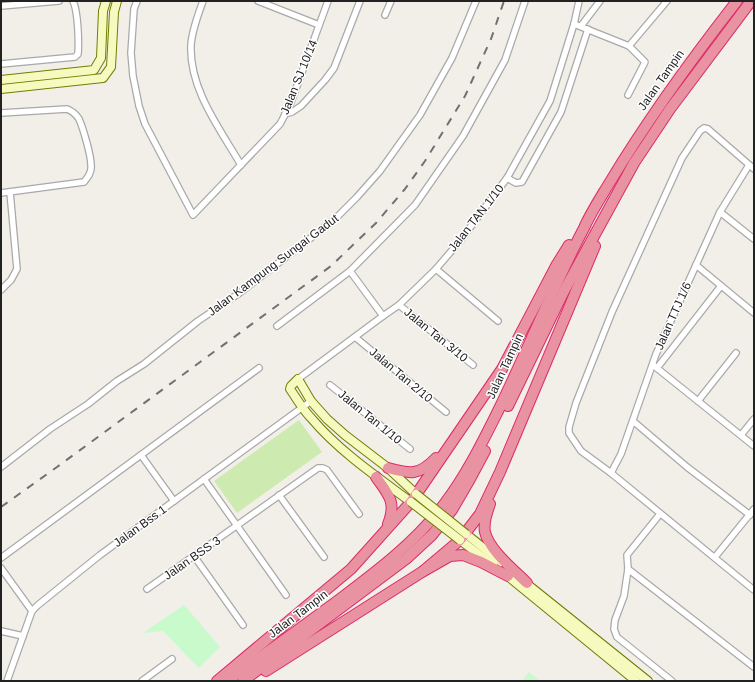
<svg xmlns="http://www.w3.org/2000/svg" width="755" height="682" font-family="Arial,sans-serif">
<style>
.grass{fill:#cdebb0}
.park{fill:#c8facc}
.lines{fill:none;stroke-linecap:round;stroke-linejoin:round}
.street-casing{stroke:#a9a9a9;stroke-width:8}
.secondary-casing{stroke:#707d05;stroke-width:10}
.highway-casing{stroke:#dc2a67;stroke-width:12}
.street{stroke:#fff;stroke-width:5.5}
.secondary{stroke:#f7fabf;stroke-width:8}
.highway{stroke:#e892a2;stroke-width:10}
.rail{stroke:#707070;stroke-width:2;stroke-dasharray:8 8;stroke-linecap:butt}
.secondary-bridge-casing{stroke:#707d05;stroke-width:10;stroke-linecap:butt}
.secondary-bridge{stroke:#f7fabf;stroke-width:8}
.labels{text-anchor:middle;stroke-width:3;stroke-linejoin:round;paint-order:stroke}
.street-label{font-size:12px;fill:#222;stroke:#fff}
</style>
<rect width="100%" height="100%" fill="#f2efe9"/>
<path class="grass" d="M299,420l23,32 -85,61 -23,-32z"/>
<g class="park">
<path d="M184,605l36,42 -21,21 -36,-37 -20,2z"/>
<path d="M529,672l11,9h-18z"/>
</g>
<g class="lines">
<defs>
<g id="street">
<path d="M137,1l-3,8 -3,44 2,23 6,30 6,18 48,91 87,-91 10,-19 38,-104"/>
<path d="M203,1c-5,14 -11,29 -12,44 -2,44 29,84 50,120"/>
<path d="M258,1l61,24"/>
<path d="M1,6l58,-5"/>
<path d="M385,15l6,-14"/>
<path d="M574,24l55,22 38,-45"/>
<path d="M581,26l19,-25"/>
<path d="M1,64l74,-7 3,-3c1,-12 0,-43 -5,-53"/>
<path d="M628,95l17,-33 -16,-16"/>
<path d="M1,113l66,-4c5,2 9,5 12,10 4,9 12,36 12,46 1,7 -3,12 -7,17l-83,11"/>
<path d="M285,114l7,-2 9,-6 24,-26 9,-12 26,-67"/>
<path d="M754,169l-46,-40 -4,-1 -4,3 -18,27 -70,154 -36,91 -7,24v6l12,18 30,22 143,117"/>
<path d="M507,178l9,5 6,-1 39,-70 27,-83"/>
<path d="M720,212l34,27"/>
<path d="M696,265l58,48"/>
<path d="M436,269l62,52"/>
<path d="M350,271l33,45"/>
<path d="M1,290l10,-10 6,-11 -7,-77"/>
<path d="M399,305l74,60"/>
<path d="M277,326l73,-55 65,-66 48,-69 42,-76 20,-59"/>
<path d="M355,337l91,75"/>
<path d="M653,365l101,81"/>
<path d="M657,368l64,-82"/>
<path d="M298,379l85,-63 16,-11 37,-36 24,-28 47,-63 43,-77 24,-77 5,-23"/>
<path d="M330,385l80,64"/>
<path d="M698,401l38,-48"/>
<path d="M633,421l54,46 63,48"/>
<path d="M741,435l13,-16"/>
<path d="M141,455l33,46"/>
<path d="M1,467l49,-38 38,-25 29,-23 27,-17 54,-43 40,-27 74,-57 26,-21 19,-19 23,-26 40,-56 32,-57 24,-57"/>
<path d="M611,473l10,-19 35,-100 40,-89 24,-53 29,-47"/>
<path d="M204,479l82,116"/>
<path d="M279,495l45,62"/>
<path d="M660,514l-33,41 1,14 -4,27 -9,24 -1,9 3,8 55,44"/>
<path d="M194,556l49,69"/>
<path d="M715,557l39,-48"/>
<path d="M1,558l258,-190"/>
<path d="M1,568l31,43"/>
<path d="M628,569l126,98"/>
<path d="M147,589l171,-121h5l4,2 32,44"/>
<path d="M1,631l22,5"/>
<path d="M7,681l25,-70 6,-6 62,-50 211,-154"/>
<path d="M142,681l30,-22"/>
</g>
<g id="secondary">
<path d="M1,80l93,-10 7,-12 2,-47 3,-10"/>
<path d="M1,89l102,-11 8,-11 3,-55 3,-11"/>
<path d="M411,502c-34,-25 -72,-51 -99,-83 -9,-9 -15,-20 -22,-30l1,-3 7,-7 13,22 16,18 18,16 43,33 28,26"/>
<path d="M466,534l35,28"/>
<path d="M460,540l33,25"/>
<path d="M504,573l132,108"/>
<path d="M522,580l126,101"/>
</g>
<g id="highway">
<path d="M508,406l56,-115 70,-128 36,-54 81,-108"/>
<path d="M388,468c22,6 31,8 48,-10"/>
<path d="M376,477c12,17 21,25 12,47"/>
<path d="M490,504c-3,8 -7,19 -5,28 4,18 29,38 42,51"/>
<path d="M422,572l38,-32 20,-26 20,-42 95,-226"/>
<path d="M266,671l156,-99 28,-16 13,-1 18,7 27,14"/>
<path d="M217,681l134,-112 60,-67 91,-133 54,-103 13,-21"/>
<path d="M227,681c38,-27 75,-54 113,-82 37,-28 77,-58 105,-96 22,-29 38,-62 54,-94 29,-60 54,-122 85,-181 7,-16 17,-31 26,-46 38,-63 81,-122 127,-181"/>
<path d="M243,681l163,-122 26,-24 20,-25 18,-31 15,-28"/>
</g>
</defs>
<use href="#street" class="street-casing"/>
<use href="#secondary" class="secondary-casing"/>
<use href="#highway" class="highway-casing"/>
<use href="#street" class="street"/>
<use href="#secondary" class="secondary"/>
<use href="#highway" class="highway"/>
<path class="rail" d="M1,507l56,-40 274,-201 45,-43 29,-34 20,-28 40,-65 26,-57 13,-38"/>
<defs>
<g id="secondary-bridge">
<path d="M416,494l50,40"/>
<path d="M411,502l49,38"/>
</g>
</defs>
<use href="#secondary-bridge" class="secondary-bridge-casing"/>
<use href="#secondary-bridge" class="secondary-bridge"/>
</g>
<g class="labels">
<g class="street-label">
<text transform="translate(299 77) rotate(-68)" y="4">Jalan SJ 10/14</text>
<text transform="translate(661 80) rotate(-55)" y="4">Jalan Tampin</text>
<text transform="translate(476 218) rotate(-52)" y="4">Jalan TAN 1/10</text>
<text transform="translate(273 265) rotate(-37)" y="4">Jalan Kampung Sungai Gadut</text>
<text transform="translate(673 316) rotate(-66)" y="4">Jalan TTJ 1/6</text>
<text transform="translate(436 335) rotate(39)" y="4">Jalan Tan 3/10</text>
<text transform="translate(505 366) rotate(-65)" y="4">Jalan Tampin</text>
<text transform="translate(401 375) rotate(40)" y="4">Jalan Tan 2/10</text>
<text transform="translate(370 417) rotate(39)" y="4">Jalan Tan 1/10</text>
<text transform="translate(140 526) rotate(-36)" y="4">Jalan Bss 1</text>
<text transform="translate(192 558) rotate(-35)" y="4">Jalan BSS 3</text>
<text transform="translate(298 614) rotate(-37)" y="4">Jalan Tampin</text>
</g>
</g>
<rect width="755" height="682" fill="none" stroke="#222222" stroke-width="4"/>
</svg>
